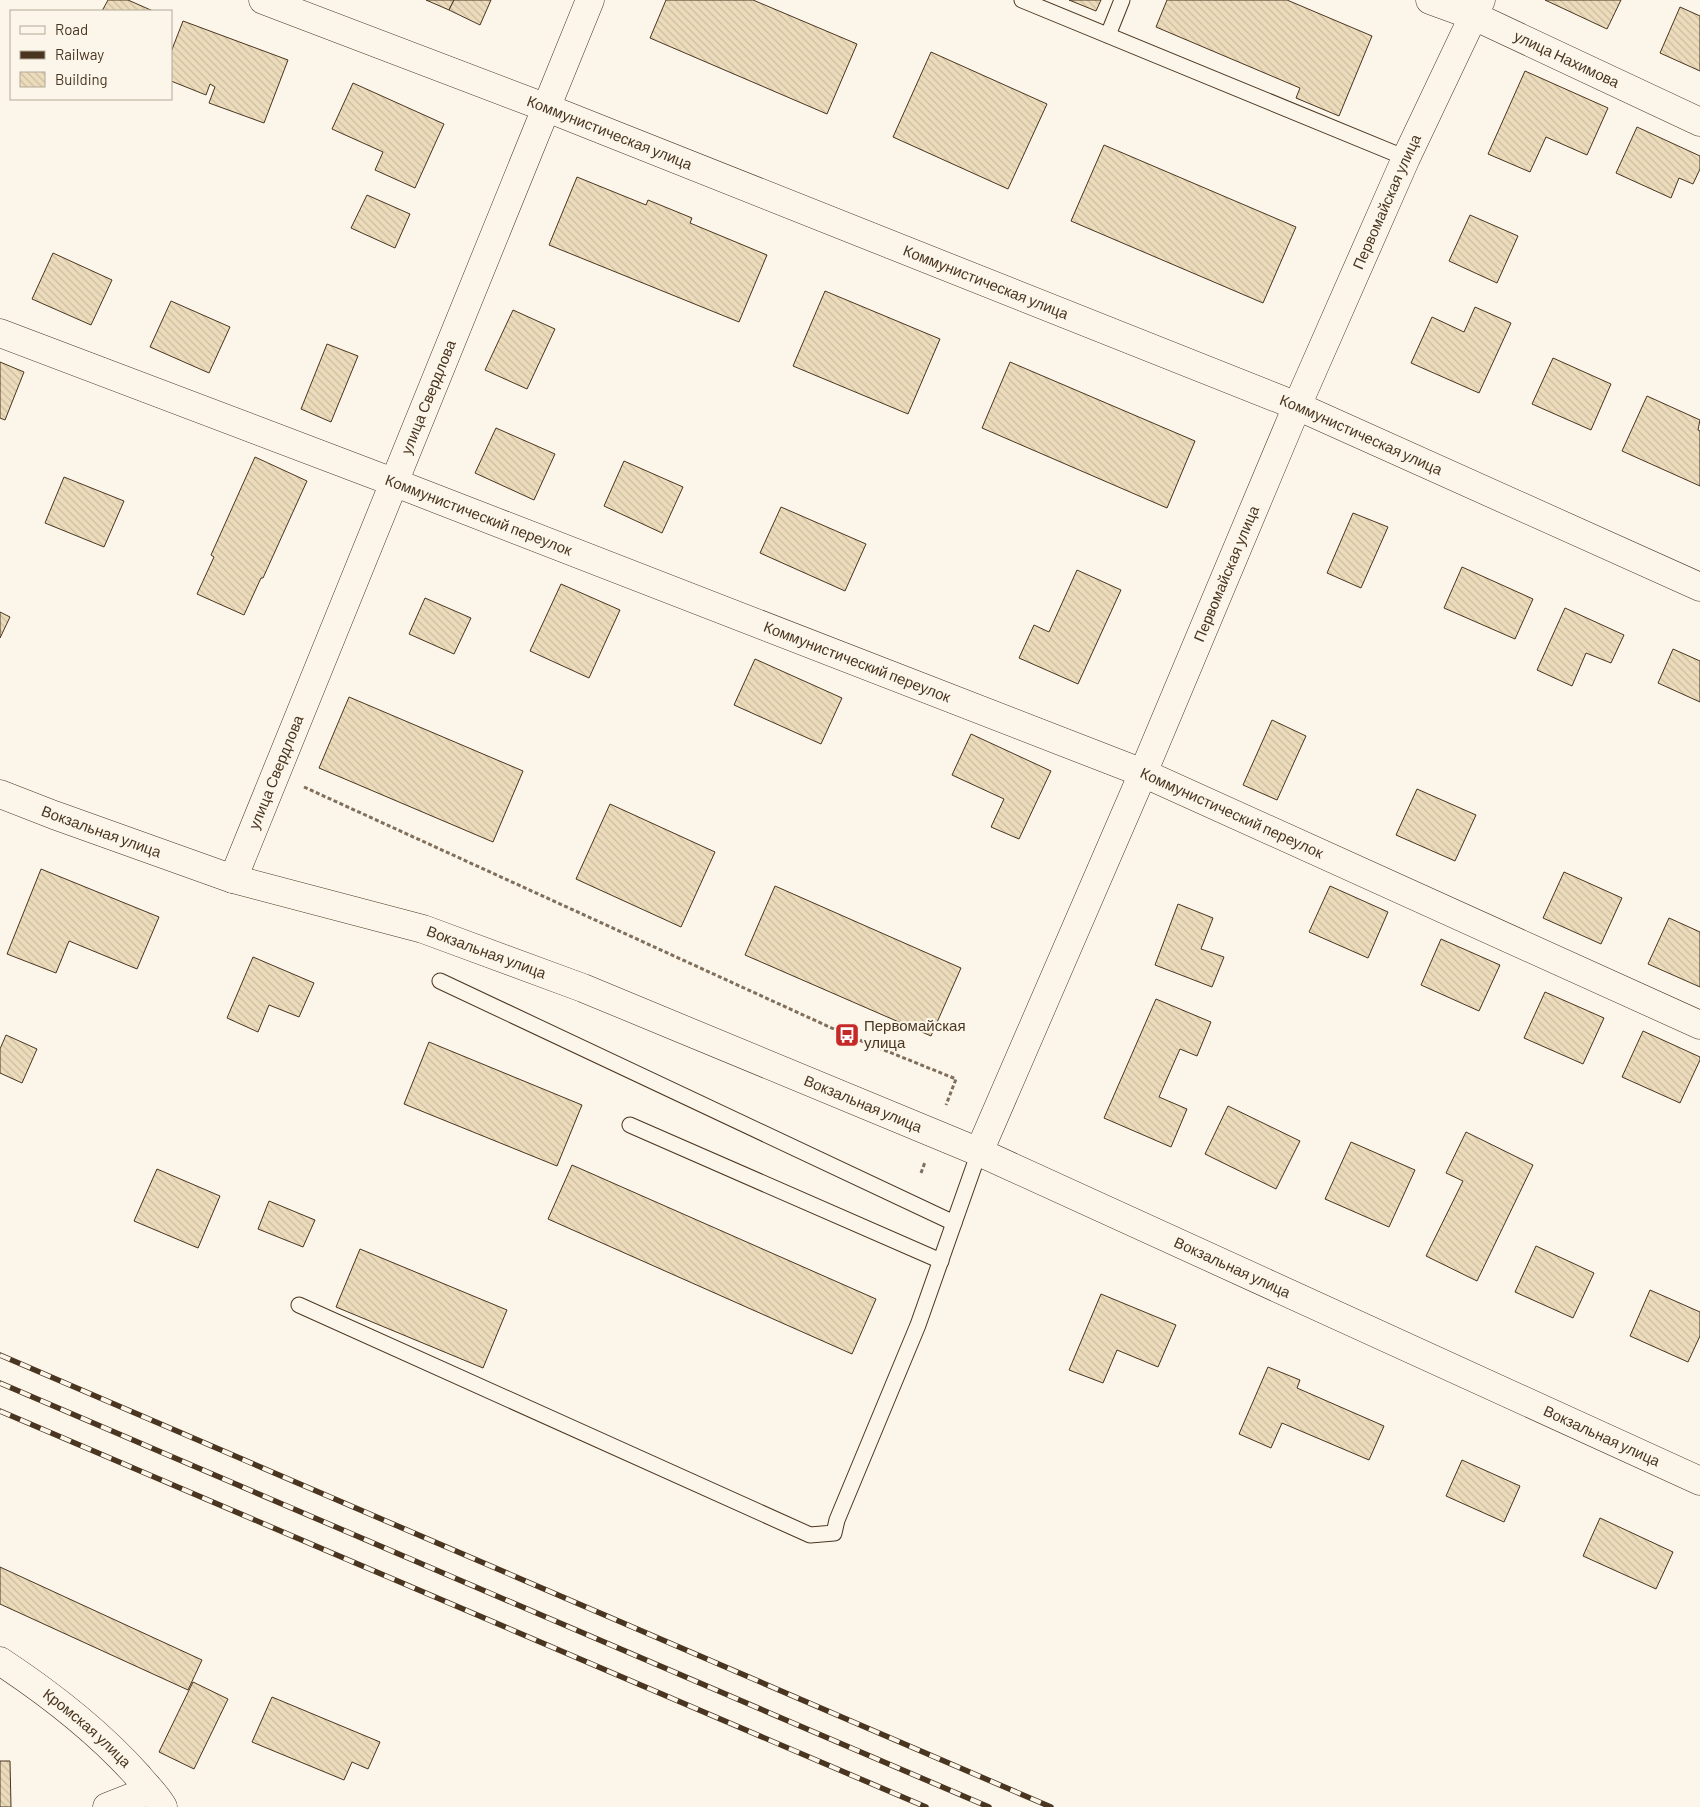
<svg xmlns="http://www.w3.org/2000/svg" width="1700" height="1807" font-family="Barlow,sans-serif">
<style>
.building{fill:url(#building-back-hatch);stroke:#4a3520}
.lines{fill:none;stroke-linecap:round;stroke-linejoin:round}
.lane-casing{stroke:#4a3520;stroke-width:17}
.street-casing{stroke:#4a3520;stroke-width:29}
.secondary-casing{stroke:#4a3520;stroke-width:29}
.path{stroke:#7f6f5c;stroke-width:3;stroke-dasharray:4 2.5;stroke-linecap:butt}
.lane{stroke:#fbf6e9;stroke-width:15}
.street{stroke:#fbf6e9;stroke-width:28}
.secondary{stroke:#fbf6e9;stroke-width:28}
.rail-casing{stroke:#4a3520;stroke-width:5.5}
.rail{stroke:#fbf6e9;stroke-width:4;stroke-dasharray:11;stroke-linecap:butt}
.labels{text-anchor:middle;stroke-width:4;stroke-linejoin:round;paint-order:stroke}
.street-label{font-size:15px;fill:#4a3520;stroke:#fbf6e9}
.poi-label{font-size:15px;fill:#4a3520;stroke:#fbf6e9;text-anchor:start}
</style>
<defs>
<pattern id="building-back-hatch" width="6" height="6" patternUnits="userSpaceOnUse" patternTransform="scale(1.25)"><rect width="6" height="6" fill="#ecdcbc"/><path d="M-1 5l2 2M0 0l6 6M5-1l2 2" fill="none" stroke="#ccbda1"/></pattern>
</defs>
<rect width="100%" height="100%" fill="#fbf6e9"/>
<g class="building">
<path d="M108,0h20l25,11h-51z"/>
<path d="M426,0h28l-5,10z"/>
<path d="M454,0h37l-11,25 -31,-15z"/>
<path d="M666,0h87l104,44 -30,70 -177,-76z"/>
<path d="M1069,0h32l-5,11z"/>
<path d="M1167,0h120l85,36 -33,80 -43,-18 4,-10 -144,-61z"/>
<path d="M1545,0h76l-14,29z"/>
<path d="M1680,7l20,9v55l-40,-18z"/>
<path d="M183,21l105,39 -24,63 -55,-20 6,-16 -5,-3 -4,11 -35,-14v-29z"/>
<path d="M931,52l116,52 -39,85 -115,-52z"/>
<path d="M1525,71l83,37 -21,47 -41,-18 -16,35 -42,-18z"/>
<path d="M353,83l91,41 -29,64 -40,-18 8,-18 -51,-23z"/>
<path d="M1637,127l63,29v13l-7,15 -14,-6 -8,20 -55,-25z"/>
<path d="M1104,145l192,82 -33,76 -192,-82z"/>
<path d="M577,177l69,28 2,-5 44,18 -2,5 77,32 -28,67 -190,-77z"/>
<path d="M367,195l43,19 -15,34 -44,-20z"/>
<path d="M1470,215l48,21 -21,47 -48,-22z"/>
<path d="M53,253l59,27 -21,45 -59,-26z"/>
<path d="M825,291l115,48 -32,75 -115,-48z"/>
<path d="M171,301l59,26 -21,46 -59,-26z"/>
<path d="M1475,307l36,16 -32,70 -68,-30 21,-46 32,15z"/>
<path d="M513,310l42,19 -28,60 -42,-19z"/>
<path d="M327,344l31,12 -27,66 -30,-13z"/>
<path d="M1553,358l58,26 -20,46 -59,-26z"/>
<path d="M0,362l24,10 -19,48 -5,-2z"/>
<path d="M1010,362l185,79 -28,67 -185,-80z"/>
<path d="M1647,396l53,24 -2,10 2,1v55l-78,-35z"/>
<path d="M496,428l59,26 -21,46 -59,-27z"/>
<path d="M255,457l52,24 -44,97h-2l-17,37 -47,-21 17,-37 -3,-2z"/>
<path d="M624,461l59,26 -21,46 -58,-27z"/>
<path d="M64,477l60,24 -20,46 -59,-24z"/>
<path d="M781,507l85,37 -21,47 -85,-38z"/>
<path d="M1353,513l35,14 -27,61 -34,-15z"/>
<path d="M1462,567l71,32 -18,40 -71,-31z"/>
<path d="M1077,570l44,20 -43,94 -59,-26 15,-33 15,7z"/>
<path d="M561,584l59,26 -31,68 -59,-27z"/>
<path d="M425,598l46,20 -17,36 -45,-20z"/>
<path d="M1565,608l59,27 -13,28 -25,-10 -14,33 -35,-16z"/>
<path d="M0,612l10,5 -10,21z"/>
<path d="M1673,649l27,12v41l-42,-19z"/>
<path d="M755,659l87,39 -21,46 -87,-39z"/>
<path d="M349,697l174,74 -30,71 -174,-74z"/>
<path d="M1272,720l34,16 -29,64 -34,-15z"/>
<path d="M971,734l80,37 -32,68 -28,-12 13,-28 -52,-24z"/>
<path d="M1417,789l59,26 -21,46 -59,-26z"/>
<path d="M610,804l105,48 -34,75 -105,-48z"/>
<path d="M41,869l118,48 -22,52 -68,-28 -13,32 -49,-19z"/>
<path d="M1564,872l58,26 -21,46 -58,-26z"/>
<path d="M775,886l186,82 -30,68 -186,-81z"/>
<path d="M1330,886l58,26 -20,46 -59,-26z"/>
<path d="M1178,904l35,14 -12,31 23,8 -12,30 -57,-22z"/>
<path d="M1669,918l31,14v55l-52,-23z"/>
<path d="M1441,939l59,26 -21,46 -58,-26z"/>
<path d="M253,957l61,26 -15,34 -30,-12 -11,27 -31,-14z"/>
<path d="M1545,992l59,26 -21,46 -59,-26z"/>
<path d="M1156,999l55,23 -14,34 -17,-7 -21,48 28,12 -16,38 -67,-29z"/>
<path d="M1643,1031l57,26v3l-20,43 -58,-26z"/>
<path d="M6,1035l31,14 -15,34 -22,-10v-24z"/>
<path d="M429,1042l153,63 -25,61 -153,-62z"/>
<path d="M1228,1106l72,35 -24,48 -71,-35z"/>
<path d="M1466,1132l67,33 -56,116 -51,-25 37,-75 -17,-8z"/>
<path d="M1351,1142l64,28 -26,57 -64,-28z"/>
<path d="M572,1165l304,134 -24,55 -304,-135z"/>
<path d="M157,1169l63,27 -22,52 -64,-27z"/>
<path d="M269,1201l46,19 -12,27 -45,-18z"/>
<path d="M1536,1246l58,27 -21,45 -58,-26z"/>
<path d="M360,1249l147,61 -24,58 -147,-61z"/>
<path d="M1650,1290l50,22v24l-12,26 -58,-26z"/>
<path d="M1101,1294l75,31 -18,42 -41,-17 -14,33 -34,-13z"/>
<path d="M1268,1367l32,13 -3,8 87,38 -15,34 -87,-37 -11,25 -32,-14z"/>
<path d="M1462,1460l58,26 -16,36 -58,-26z"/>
<path d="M1600,1518l73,34 -17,37 -73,-33z"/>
<path d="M0,1567l202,93 -14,30 -188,-86z"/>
<path d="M193,1682l35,17 -34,70 -35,-17z"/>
<path d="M272,1697l108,45 -12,27 -16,-7 -8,18 -92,-38z"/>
<path d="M0,1761h10l1,46h-11z"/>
</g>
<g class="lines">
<defs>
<g id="lane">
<path d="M1022,0l384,158"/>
<path d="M1108,35l14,-35"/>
<path d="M440,981l514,242"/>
<path d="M630,1125l311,136"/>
<path d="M299,1305l511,230 24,-2 3,-13 81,-195 61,-173"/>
</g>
<g id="street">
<path id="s1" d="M1430,0l44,16 226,106"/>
<path id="s2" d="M0,333l393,149 750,291 557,252"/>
<path id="s3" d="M233,879l357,-879"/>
<path d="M107,1807l43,-17"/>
</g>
<g id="secondary">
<path id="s4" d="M263,0l284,108 750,298 403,181"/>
<path id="s5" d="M0,794l54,21 179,64 190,50 160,59 396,164 721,329"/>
<path id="s6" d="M979,1152l164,-379 154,-367 109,-248 75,-158"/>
<path id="s7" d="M0,1661c50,33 99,71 139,116 8,10 18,19 24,30"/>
</g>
</defs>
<use href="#lane" class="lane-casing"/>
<use href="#street" class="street-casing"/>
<use href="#secondary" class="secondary-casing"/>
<g class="path">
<path d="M304,787l543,248 109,44 -10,26"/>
<path d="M921,1173l4,-11"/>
</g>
<use href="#lane" class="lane"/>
<use href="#street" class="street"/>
<use href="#secondary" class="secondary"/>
<defs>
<g id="rail">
<path d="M0,1355l1051,452"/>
<path d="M0,1383l989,424"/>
<path d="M0,1411l926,396"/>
</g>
</defs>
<use href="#rail" class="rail-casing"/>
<use href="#rail" class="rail"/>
</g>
<defs>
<symbol id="bus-square" viewBox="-11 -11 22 22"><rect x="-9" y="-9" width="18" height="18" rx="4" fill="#c62828" stroke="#fbf6e9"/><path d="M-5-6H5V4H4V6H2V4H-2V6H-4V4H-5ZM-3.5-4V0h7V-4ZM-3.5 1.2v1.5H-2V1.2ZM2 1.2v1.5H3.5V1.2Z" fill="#fff"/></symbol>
</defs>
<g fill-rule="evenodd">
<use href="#bus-square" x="833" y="1021" width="28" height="28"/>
</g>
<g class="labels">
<g class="street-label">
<text dy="5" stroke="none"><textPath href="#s1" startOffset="149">улица Нахимова</textPath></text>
<text dy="5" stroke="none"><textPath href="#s4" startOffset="371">Коммунистическая улица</textPath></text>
<text dy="5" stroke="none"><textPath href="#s6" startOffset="1034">Первомайская улица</textPath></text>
<text dy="5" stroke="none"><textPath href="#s4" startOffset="776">Коммунистическая улица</textPath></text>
<text dy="5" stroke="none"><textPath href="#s3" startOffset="520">улица Свердлова</textPath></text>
<text dy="5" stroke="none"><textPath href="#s4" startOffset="1181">Коммунистическая улица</textPath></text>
<text dy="5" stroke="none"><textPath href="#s2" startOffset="512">Коммунистический переулок</textPath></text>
<text dy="5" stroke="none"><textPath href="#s6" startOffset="629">Первомайская улица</textPath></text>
<text dy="5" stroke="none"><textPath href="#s2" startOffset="918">Коммунистический переулок</textPath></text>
<text dy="5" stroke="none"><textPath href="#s3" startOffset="115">улица Свердлова</textPath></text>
<text dy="5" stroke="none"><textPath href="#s2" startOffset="1322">Коммунистический переулок</textPath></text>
<text dy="5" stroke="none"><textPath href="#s5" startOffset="108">Вокзальная улица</textPath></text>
<text dy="5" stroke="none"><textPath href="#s5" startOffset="512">Вокзальная улица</textPath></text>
<text dy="5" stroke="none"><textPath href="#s5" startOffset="918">Вокзальная улица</textPath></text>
<text dy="5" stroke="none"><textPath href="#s5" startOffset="1322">Вокзальная улица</textPath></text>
<text dy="5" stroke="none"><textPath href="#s5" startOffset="1728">Вокзальная улица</textPath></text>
<text dy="5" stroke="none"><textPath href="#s7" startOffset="110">Кромская улица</textPath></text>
</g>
<g class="poi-label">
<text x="864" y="1031">Первомайская<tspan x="864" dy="17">улица</tspan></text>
</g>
</g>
<rect x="10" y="10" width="162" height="90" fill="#fbf6e9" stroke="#b4a999"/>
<rect x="20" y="26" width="25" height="8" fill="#fbf6e9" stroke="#b4a999"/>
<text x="55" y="35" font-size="15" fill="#4a3520">Road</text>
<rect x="20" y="51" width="25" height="8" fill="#4a3520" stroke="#b4a999"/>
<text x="55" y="60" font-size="15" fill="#4a3520">Railway</text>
<rect x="20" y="72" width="25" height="15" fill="url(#building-back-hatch)" stroke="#b4a999"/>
<text x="55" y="85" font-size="15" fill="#4a3520">Building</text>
</svg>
